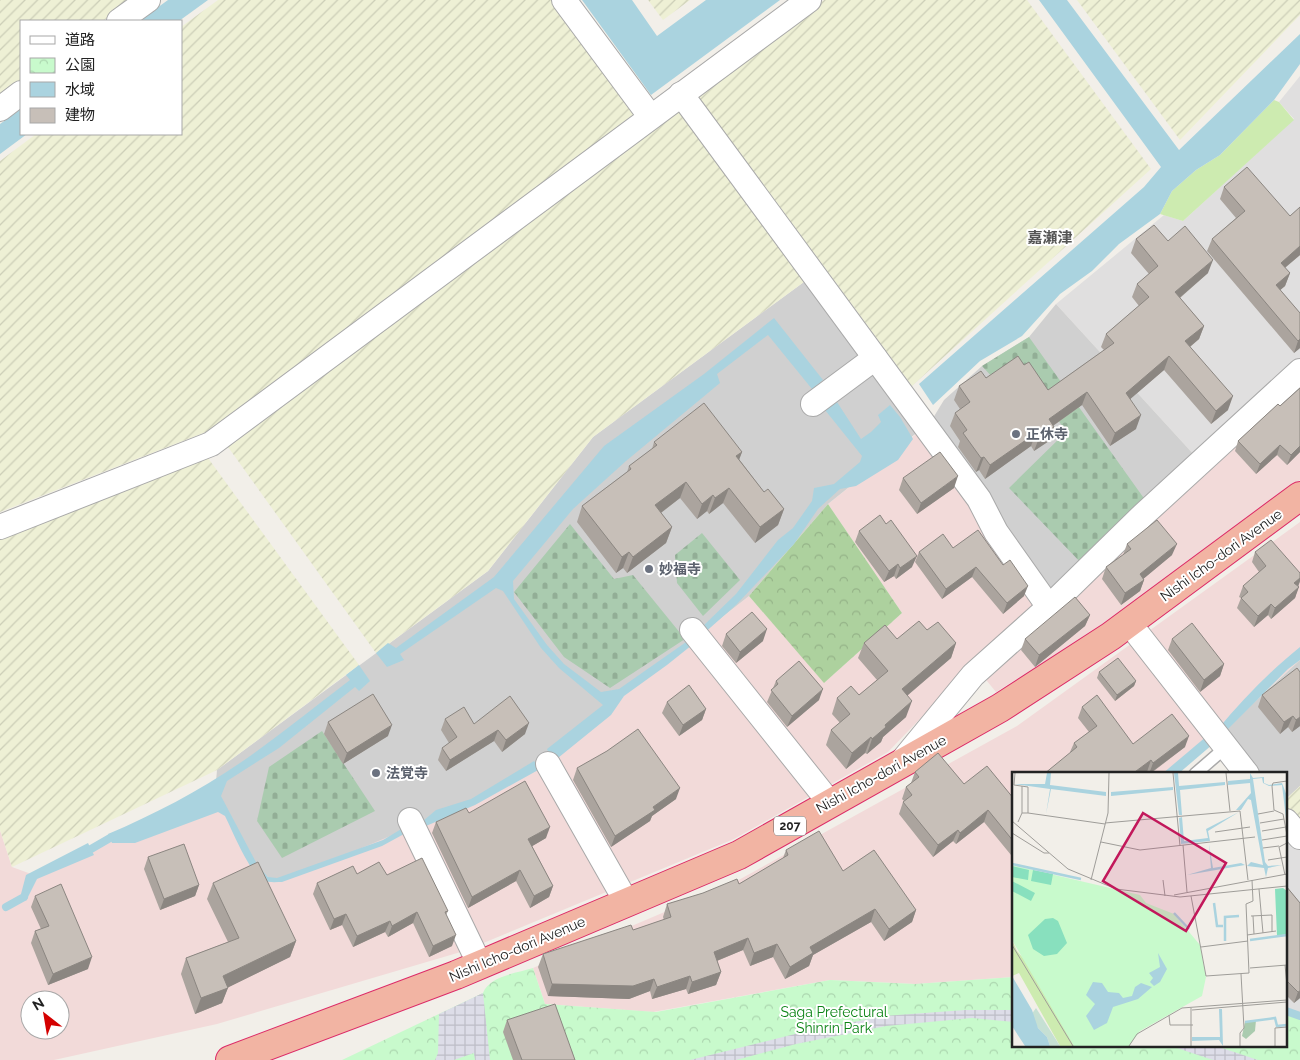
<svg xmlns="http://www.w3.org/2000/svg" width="1300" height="1060" font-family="Raleway,'Noto Sans JP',sans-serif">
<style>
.residential{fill:#e0dfdf}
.commercial{fill:#f2dad9;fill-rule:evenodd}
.religious{fill:#d0d0d0}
.farmland{fill:url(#farmland-furrows)}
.grass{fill:#cdebb0}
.forest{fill:url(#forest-crowns)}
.cemetery{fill:url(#cemetery-stones)}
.park{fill:url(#park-crowns)}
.plaza{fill:url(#plaza-grid)}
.water{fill:#aad3df}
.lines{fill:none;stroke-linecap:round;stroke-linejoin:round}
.stream{stroke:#aad3df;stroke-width:8}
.service-casing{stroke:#a9a9a9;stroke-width:14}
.minor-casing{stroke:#a9a9a9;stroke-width:26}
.trunk-casing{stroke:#dc2a67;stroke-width:30}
.service{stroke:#fff;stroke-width:11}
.minor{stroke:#fff;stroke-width:24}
.trunk{stroke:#f2b4a3;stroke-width:28}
.wall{fill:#aba49e}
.shaded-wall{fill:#8b8681}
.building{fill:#c7bfb8;stroke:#8b8681}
.worship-dot{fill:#6b7280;stroke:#fff;stroke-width:2}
.labels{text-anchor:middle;stroke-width:4;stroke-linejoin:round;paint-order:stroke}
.shield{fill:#fff;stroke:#646464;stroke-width:1}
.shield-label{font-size:12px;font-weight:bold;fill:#222}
.worship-label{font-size:14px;font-weight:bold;fill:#5b616d;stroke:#fff;text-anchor:start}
.street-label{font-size:14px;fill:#222;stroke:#fff}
.park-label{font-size:14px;fill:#0c8416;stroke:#fff}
.neighbourhood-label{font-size:15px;font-weight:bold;fill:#555;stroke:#fff}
.inset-river{fill:none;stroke:#aad3df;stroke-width:2.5}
.inset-road{fill:none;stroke:#9f9d99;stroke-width:1}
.view{fill:#c2185b;fill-opacity:0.15;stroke:#c2185b;stroke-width:2.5}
.inset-edge{fill:none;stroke:#222;stroke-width:2.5}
</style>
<defs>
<pattern id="farmland-furrows" width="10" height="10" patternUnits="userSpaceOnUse" patternTransform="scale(1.25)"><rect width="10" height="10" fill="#eef0d5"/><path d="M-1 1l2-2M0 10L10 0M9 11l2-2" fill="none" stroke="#ccceb7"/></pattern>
<pattern id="forest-crowns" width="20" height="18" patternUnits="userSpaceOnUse" patternTransform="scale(1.25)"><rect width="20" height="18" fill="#add19e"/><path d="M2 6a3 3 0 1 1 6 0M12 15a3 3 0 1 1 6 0" fill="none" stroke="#95b388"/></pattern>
<pattern id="cemetery-stones" width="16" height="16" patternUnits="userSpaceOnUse" patternTransform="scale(1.25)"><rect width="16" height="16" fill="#aacbaf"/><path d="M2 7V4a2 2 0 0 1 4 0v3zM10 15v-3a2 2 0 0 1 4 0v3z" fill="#92ae96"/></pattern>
<pattern id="park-crowns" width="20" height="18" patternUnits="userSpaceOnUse" patternTransform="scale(1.25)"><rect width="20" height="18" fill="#c8facc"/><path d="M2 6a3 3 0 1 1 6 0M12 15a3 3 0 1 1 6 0" fill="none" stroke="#acd6af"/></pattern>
<pattern id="plaza-grid" width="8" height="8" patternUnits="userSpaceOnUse" patternTransform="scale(1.25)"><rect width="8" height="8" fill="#dddde8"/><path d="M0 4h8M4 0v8" fill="none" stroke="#bdbdc7"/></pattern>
</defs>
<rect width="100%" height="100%" fill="#f2efe9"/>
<g class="residential">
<path d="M1300,76v286l-104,95 -140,-153 108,-89 19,6 111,-102 -15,-17z"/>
<path d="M1300,827v191l-14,-4v-181z"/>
</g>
<g class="commercial">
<path d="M1300,362v118l-195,144 -109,68 -23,-28 -85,88 -154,87 -270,112 -247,73 -163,36h-54v-230l12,37 22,8 181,-82 397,-88 137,-109 76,86 77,-69 -74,-109 102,-81 124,171zM30,1000h30v30h-30z"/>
<path d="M1300,522v138l-87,79 -40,35h-159v203l-99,7 -85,-4 -177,32 -108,-8 -12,-36 202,-86 282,-156z"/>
</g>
<g class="religious">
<path d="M808,279l111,152 -91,73 -79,92 -217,171 -61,35 -183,77h-17l-15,-11 -41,-75 2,-23 271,-199 105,-134z"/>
<path d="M1056,304l140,153 -142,138 -124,-172 14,-23 38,-34 47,-29z"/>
<path d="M1300,660v126l-14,13v-25h-29l-35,-42z"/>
</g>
<g class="farmland">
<path d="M0,0h132l-29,21h-82v61l-21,15z"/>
<path d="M218,0h335l83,113 -430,319 -206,80v-351l36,-27h145v-107z"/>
<path d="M648,0h42l-27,20z"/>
<path d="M824,0h203l124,169 -239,217 -217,-294z"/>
<path d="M1077,0h223v15l-120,125z"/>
<path d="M682,109l126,170 -215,158 -105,134 -112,82 -148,-206z"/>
<path d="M208,458l151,207 -142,105 -205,97 -12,-37v-291z"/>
<path d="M1300,786v41l-14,-18v-10z"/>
</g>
<path class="grass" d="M1274,100l5,2 15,18 -111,101 -23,-7 12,-23 24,-21 24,-15z"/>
<path class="forest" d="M828,504l74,109 -78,70 -75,-87z"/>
<g class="cemetery">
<path d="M1029,337l119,167 -64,62 -75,-78 57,-56 -46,-70 -27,16 -11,-12z"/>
<path d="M570,524l44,55 19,-4 52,64 -75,49 -46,-31 -50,-65z"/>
<path d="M702,533l38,47 -37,36 -26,-33 -2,-28z"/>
<path d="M322,731l53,80 -93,47 -25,-37 12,-54z"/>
</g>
<path class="park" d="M533,968l12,36 111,8 174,-32 85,4 99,-7v69h272v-33l14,5v42h-958l141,-67c6,-17 34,-20 50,-25z"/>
<g class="plaza">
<path d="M483,993l7,67h-15l-1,-7 -20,7h-19l3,-7 1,-39z"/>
<path d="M965,1010h49v12l-42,-4 -86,8 -90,18 -60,16h-46l109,-27 85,-17z"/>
<path d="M1171,1046h45l42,14h-45z"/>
</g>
<g class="water">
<path d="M168,0h40l-29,21h-40z"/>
<path d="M582,0h50l25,36 49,-36h74l-129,95z"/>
<path d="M1039,0h28l112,150 121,-116v30l-26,36 -54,55 -24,15 -24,21 -12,23 -41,30 -27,27 -32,23 -38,42 -42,25 -47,44 -14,-21 225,-197 17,-20z"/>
<path d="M21,109v25h6l-27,20v-30z"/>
<path d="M774,318l49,62 -11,9 -44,-54 -51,39 3,9 -94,78 -53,48 -60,72 1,18 33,46 17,19 37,28 18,-3 70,-49 3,5 -25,20 -43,31 -13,19 -58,47 -6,-13 56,-44 -44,-37 -18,-20 -38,-57 -7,-3 -96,66 4,6 -17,7 -11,-14 12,-10 8,5 98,-71 110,-131 100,-72z"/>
<path d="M837,402l24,37 10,-7 10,-10 -3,-7 12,-10 10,12 13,22 -15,21 -42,26 -16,3 -22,20 -24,35 -58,61 -34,30 -2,-6 36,-35 42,-54 15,-12 19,-27 2,-13 20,-4 26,-22 2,-6 -37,-46z"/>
<path d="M1300,647v13l-12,9 -65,65 -5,-5c25,-30 51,-57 82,-82z"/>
<path d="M359,665l11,16 -11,10 -4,-4 -76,61 -52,33 -6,15 37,70 10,11 9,1 106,-38 20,-12 1,6 -22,12 -100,36c-6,0 -14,1 -19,-2 -14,-8 -30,-48 -38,-64l-7,-4 -83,31h-23l-4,-9c45,-19 91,-43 132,-71 38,-26 73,-55 110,-83l-4,-5z"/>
<path d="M1207,736l6,8 -35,30h-16z"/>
<path d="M534,761l6,8 -65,36 -49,21 -3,-5 13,-11 35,-11z"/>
<path d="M88,843l6,12 -57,24 -11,22 -5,-7 5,-19z"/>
</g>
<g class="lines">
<g class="stream">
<path d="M817,385l14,21"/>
<path d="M91,849l19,-11"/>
<path d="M6,907l18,-10"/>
<path d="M1286,1011l14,5"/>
</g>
<defs>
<path id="service" d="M1195,774l30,-26"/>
<g id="minor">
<path d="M564,0l86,116"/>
<path d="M119,21l29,-21"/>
<path d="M681,94l298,405 17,33 53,75"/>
<path d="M0,109l21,-16"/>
<path d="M813,404l62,-46"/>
<path d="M0,527l211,-83 598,-444"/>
<path d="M1129,623l118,151"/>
<path d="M692,630l138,173"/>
<path d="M903,760l70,-85 76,-68 94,-92 157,-144"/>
<path d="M548,764l79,139"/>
<path d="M410,820l70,145"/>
<path d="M1286,821l14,16"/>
</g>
<path id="trunk" d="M230,1060l226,-85 283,-120 261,-147 111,-72 189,-140"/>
</defs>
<use href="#service" class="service-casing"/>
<use href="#minor" class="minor-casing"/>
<use href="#trunk" class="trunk-casing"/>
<use href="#service" class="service"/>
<use href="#minor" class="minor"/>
<use href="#trunk" class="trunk"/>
</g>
<g class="wall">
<path d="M1224,187l66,29 10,-9v48l-15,13 5,5 -5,13 -5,4 20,23v35l-6,5 -87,-102 5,-12 24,-21 -16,-19z"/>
<path d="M1136,239l32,2 40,32 -28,25 24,28 -5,13 -9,8 38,63 -17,14 -47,-54 -34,29 6,30 -26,17 -28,-41 -29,21 1,1 -5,14 -15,10 -3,-5 -46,33 -6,-9 -3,2 -18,-25 2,-6 -10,-15 5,-13 5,-4 -6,-9 5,-14 27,-8 38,-13 24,25 56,-40 -3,-3 5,-13 33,-28 -7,-9 5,-13 12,-10 -18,-21z"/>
<path d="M1278,404l22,48 -13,13 -10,-10 -21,19 -21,-23 3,-10z"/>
<path d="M654,442l88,10 -3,7 25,33 20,17 -6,16 -23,18 -32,-40 -14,11 -2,-3 -10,8 -17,-21 -19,15 11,14 -6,16 -39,30 -4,-5 -7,5 -39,-51 5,-16 45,-34 2,-6 23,-17z"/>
<path d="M903,478l51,10 -37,26 -18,-24z"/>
<path d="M859,531l53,36 -16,12 -2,-3 -10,6 -29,-40z"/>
<path d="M1127,544l45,11 -29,24 1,1 -4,11 -19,14 -19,-26 4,-12 17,-12z"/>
<path d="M953,548l71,48 -21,18 -31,-37 -30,22 -27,-37 4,-10z"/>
<path d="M1255,552l45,21v8l-5,17 -24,21 -3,-4 -14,12 -17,-19 4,-10 -2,-1 4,-11 16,-14 -7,-10z"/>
<path d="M1090,615l-5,11 -50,41 -14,-17 4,-11z"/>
<path d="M927,630l29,13 -5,15 -44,38 -1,21 -23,20 -2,5 -14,12 -2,-1 -19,16 -20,-24 5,-15 9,-7 -8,-9 5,-16 22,-3 18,-15 -19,-22 6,-15 33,-4z"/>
<path d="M726,634l37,7 -27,22 -14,-17z"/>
<path d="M1172,639l52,25 -4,12 -20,16 -32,-42z"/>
<path d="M1099,672l37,9 -2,5 -19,15 -18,-23z"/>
<path d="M1300,672v54l-8,6 -4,-5 -8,7 -22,-27 4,-12z"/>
<path d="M776,681l43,19 -32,27 -20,-25z"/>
<path d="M667,702l39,7 -4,11 -23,16 -17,-23z"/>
<path d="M1082,707l51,37 52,3 -35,27h-2l-1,-2 -77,-20 4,-9 15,-11 -11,-14z"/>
<path d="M445,719l29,5 51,10 -23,18 -8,-11 -48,30 -8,-11 4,-12 7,-5 -8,-13z"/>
<path d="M328,722l60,14 -45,28 -19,-30z"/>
<path d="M577,768l99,31 -24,17 -2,5 -39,26 -38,-67z"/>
<path d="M915,772l49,12 50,15v53l-3,3 -27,-33 -28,22 -3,-3 -20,16 -34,-43 4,-12 1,-1 -2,-2 4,-12 5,-4z"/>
<path d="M469,813l77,25 -14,8 21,40 -4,11 -19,11 -14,-27 -48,27 -36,-75 4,-11z"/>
<path d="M786,850l57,21 73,39 -4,12 -28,19 -13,-19 -58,33 -4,11 -24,13 -12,-22 -23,9 -7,-16 -26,11 4,11 -5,13 -28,9 -2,-5 -34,10 -2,-8 -21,8 -81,-3 -10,-29 5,-13 90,-24 31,-10 -1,-3 4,-13 72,-20 44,-26z"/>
<path d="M148,857l51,28 -4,11 -35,14 -16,-41z"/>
<path d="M387,875l61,36 -2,4 6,31 -23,11 -16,-34 -25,14 -3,-5 -32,15 -11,-22 -12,5 -17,-36 4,-11z"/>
<path d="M213,883l83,58 -6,16 -62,30 -6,16 -27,11 -14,-40 5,-16 42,-16 -21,-43z"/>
<path d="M1286,886l14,17v95l-6,5 -8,-8z"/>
<path d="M35,896l53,73 -40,16 -17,-42 4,-12 6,-2 -10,-22z"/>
<path d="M507,1020l68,40h-62l-10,-28z"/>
</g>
<g class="shaded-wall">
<path d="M1300,246v9l-24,20 5,-12z"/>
<path d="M1213,260l-5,13 -38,33 5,-14z"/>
<path d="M1290,273l-5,13 -13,11 4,-12z"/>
<path d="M1204,326l-5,13 -19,16 5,-14z"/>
<path d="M1300,339v9l-6,5 4,-12z"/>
<path d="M1169,356l-5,14 -43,37 5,-14z"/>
<path d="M1087,392l-5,13 -38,27 5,-13z"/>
<path d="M1233,396l-5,14 -17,14 5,-13z"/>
<path d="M1141,415l-5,14 -26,17 5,-13z"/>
<path d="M1054,427l-5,14 -15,10 5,-13z"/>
<path d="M1036,433l-5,13 -46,33 5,-14z"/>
<path d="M1280,445l-3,10 -21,19 4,-10z"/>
<path d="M1300,446v6l-13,13 4,-10z"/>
<path d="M742,452l-6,16v-12z"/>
<path d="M984,457l-5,13 -3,2 5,-14z"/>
<path d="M958,476l-4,12 -37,26 4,-11z"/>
<path d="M686,482l-6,16 -30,23 5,-16z"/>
<path d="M729,488l-6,15 -14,11 6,-16z"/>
<path d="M713,495l-6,16 -10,8 5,-15z"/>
<path d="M784,509l-6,16 -23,18 5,-16z"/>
<path d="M672,527l-6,16 -39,30 6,-16z"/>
<path d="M1177,544l-5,11 -36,30 4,-11z"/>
<path d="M629,552l-6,16 -7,5 6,-16z"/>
<path d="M917,556l-5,11 -16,12 4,-11z"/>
<path d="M898,564l-4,12 -10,6 5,-11z"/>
<path d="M976,567l-4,10 -30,22 4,-10z"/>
<path d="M1300,578v3l-2,5 -7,7 3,-10z"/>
<path d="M1144,580l-4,11 -19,14 4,-12z"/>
<path d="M1028,586l-4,10 -21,18 4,-11z"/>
<path d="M1299,587l-4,11 -24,21 4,-11z"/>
<path d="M1271,604l-3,11 -14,12 4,-11z"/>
<path d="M1090,615l-5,11 -50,41 4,-12z"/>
<path d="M767,629l-4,12 -27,22 4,-11z"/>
<path d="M956,643l-5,15 -55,47 6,-16z"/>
<path d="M1224,664l-4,12 -20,16 4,-12z"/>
<path d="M1136,681l-2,5 -19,15 2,-6z"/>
<path d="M823,689l-4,11 -32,27 5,-11z"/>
<path d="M912,701l-6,16 -23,20 -2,5 -14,12 5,-15 13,-14z"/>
<path d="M706,709l-4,11 -23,16 4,-11z"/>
<path d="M1293,716l-5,11 -8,7 4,-12z"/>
<path d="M1300,717v9l-8,6 4,-12z"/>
<path d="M529,723l-4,11 -23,18 4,-12z"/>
<path d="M392,725l-4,11 -45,28 4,-11z"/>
<path d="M498,730l-4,11 -48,30 4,-11z"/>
<path d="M1189,736l-4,11 -36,27 4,-11z"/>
<path d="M871,737l-6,16 -19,16 6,-16z"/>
<path d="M1151,760l-4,12 -3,2h-12z"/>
<path d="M680,788l-4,11 -24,17 -2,5 -39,26 4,-11 38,-29z"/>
<path d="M988,810l-4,12 -28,22 4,-11z"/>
<path d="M550,827l-4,11 -22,13 4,-12z"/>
<path d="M958,830l-5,11 -20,16 5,-12z"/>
<path d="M1014,846v6l-3,3z"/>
<path d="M520,870l-4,11 -48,27 4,-11z"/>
<path d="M199,885l-4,11 -35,14 4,-11z"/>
<path d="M553,886l-4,11 -19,11 4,-12z"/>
<path d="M875,909l-4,13 -58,33 -4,11 -24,13 5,-12 20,-20z"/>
<path d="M916,910l-4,12 -28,19 5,-12z"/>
<path d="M417,912l-4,11 -25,14 4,-11z"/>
<path d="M346,914l-4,11 -12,5 4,-11z"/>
<path d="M390,921l-5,11 -32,15 4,-11z"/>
<path d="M456,935l-4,11 -23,11 4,-11z"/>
<path d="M748,938l-5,12 -34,14 5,-12z"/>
<path d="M296,941l-6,16 -65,32 3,-1 -6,15 -27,11 6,-16 22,-22z"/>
<path d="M777,944l-4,13 -23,9 4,-13z"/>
<path d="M92,957l-4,12 -40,16 5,-11z"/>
<path d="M721,972l-5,13 -28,9 4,-12z"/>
<path d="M690,976l-4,13 -34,10 5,-12z"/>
<path d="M654,979l-4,12 -21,8 -81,-3 4,-12z"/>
<path d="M1300,991v7l-6,5 4,-11z"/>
</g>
<g class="building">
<path d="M1247,167l43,49 10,-9v39l-19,17 9,10 -14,12 24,28v26l-2,2 -86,-102 33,-28 -21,-24z"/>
<path d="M1154,225l14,16 17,-15 28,34 -38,32 29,34 -19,15 48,55 -17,15 -47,-55 -43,37 15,22 -26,18 -28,-41 -38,27 5,8 -15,11 -3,-5 -46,32 -6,-8 -3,1 -18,-25 4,-3 -12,-17 15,-11 -11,-16 22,-15 5,7 32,-22 6,9 5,-3 19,28 66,-47 -8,-9 43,-37 -12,-13 21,-18 -22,-27z"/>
<path d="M1300,388v58l-9,9 -11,-10 -20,19 -22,-23 40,-37 2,2z"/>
<path d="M704,403l38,49 -6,4 28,36 4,-3 16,20 -24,18 -31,-39 -14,10 -2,-3 -11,9 -16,-22 -31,23 17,22 -39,30 -4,-5 -7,5 -40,-51 49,-37 -2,-3 28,-21 -3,-3z"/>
<path d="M940,452l18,24 -37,27 -18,-25z"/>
<path d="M880,515l6,9 5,-4 26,36 -17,12 -2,-4 -9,7 -30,-40z"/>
<path d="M1157,520l20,24 -37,30 4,6 -19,13 -19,-26 25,-18 -4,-5z"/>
<path d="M978,530l25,35 7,-5 18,26 -21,17 -31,-36 -30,22 -27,-37 24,-18 10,14z"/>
<path d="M1271,540l29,33v5l-6,5 5,4 -24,21 -4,-4 -13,12 -17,-18 7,-6 -5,-6 23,-20 -11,-14z"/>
<path d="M1075,597l15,18 -51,40 -14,-16z"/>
<path d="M752,612l15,17 -27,23 -14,-18z"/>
<path d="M919,621l8,9 11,-8 18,21 -54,46 10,12 -27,24 1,2 -14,12 -1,-2 -19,16 -21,-23 19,-16 -13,-16 14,-12 8,9 29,-24 -24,-28 21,-18 12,14z"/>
<path d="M1192,623l32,41 -20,16 -32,-41z"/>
<path d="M1118,658l18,23 -19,14 -18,-23z"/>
<path d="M799,661l24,28 -31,27 -21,-26 7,-6 -2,-3z"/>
<path d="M1297,668l3,4v45l-4,3 -3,-4 -9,6 -22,-27z"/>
<path d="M689,685l17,24 -23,16 -16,-23z"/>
<path d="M373,694l19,31 -45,28 -19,-31z"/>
<path d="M1097,695l36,49 39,-30 17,22 -36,27 -2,-3 -19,14h-88l33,-27 -3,-4 23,-17 -15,-19z"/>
<path d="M510,696l19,27 -23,17 -8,-10 -48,30 -8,-12 15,-11 -12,-18 19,-12 10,17z"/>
<path d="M638,729l42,59 -27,19 2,3 -40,26 -38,-68 30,-17z"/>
<path d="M938,753l26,31 23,-18 27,33v43l-26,-32 -28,23 -2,-3 -20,15 -35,-43 9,-7 -6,-8 13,-10 -4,-5z"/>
<path d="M525,781l25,46 -22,12 25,47 -19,10 -14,-26 -48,27 -36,-75 30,-14 3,5z"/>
<path d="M819,831l24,40 31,-21 42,60 -27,19 -14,-20 -65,38 3,6 -23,14 -13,-23 -23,9 -6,-15 -34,14 7,20 -29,10 -2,-6 -33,11 -3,-8 -21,7 -81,-2 -9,-30 88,-29 2,5 38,-13 -4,-13 36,-11 34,-14 2,5 49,-29 -2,-5z"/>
<path d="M184,844l15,41 -35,14 -16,-42z"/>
<path d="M422,858l26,53 -3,1 11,23 -23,11 -16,-34 -25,14 -2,-5 -33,15 -11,-22 -12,5 -17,-36 36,-17 4,8 22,-12 8,13z"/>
<path d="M258,862l38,79 -73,35 5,12 -27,10 -15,-40 53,-20 -26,-55z"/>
<path d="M61,884l31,73 -39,17 -18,-43 14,-5 -14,-30z"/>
<path d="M1286,886l14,17v88l-2,1 -12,-12z"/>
<path d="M555,1004l20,56h-53l-15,-40z"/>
</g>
<g class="worship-dot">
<circle cx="1016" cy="434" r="5"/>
<circle cx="649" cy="569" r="5"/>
<circle cx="376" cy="773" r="5"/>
</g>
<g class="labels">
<rect class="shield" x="774" y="816.5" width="32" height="19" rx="4"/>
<g class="shield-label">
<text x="790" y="830">207</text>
</g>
<g class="worship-label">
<text x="1026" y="439">正休寺</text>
<text x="659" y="574">妙福寺</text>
<text x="386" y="778">法覚寺</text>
</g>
<g class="street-label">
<text transform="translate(1221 555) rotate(-36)" y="5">Nishi Icho-dori Avenue</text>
<text transform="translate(881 774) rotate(-29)" y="5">Nishi Icho-dori Avenue</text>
<text transform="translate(517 949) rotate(-23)" y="5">Nishi Icho-dori Avenue</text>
</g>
<g class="park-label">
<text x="834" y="1017">Saga Prefectural<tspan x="834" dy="16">Shinrin Park</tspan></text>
</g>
<g class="neighbourhood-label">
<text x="1050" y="243">嘉瀬津</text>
</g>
</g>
<g transform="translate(1012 772)">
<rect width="275" height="275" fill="#f2efe9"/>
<path d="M0,168l5,11 82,95h-39l-41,-73 -7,3z" fill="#cdebb0"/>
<path d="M24,236l24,38h-10l-3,-9 -9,-9 -7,-13z" fill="#c6e0d4"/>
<path d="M244,248l-1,11 -9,8 -4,-3 3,-14z" fill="#aacbaf"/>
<path d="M0,93l128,30 6,8 28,11 26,31 6,32 -4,19 -62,35 -11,15h-55l-62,-106z" fill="#c8facc"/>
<path d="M0,94l17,4 -1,10 -16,-3zM21,98l20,4 -2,11 -20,-4zM0,109l23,12 -4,8 -19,-10zM271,116l4,3v43l-10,2 -2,-47zM41,146l5,3 9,22 -10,11 -13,2 -11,-7 -5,-14 17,-16z" fill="#88e0be"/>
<path d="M35,1h4l-1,12 56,7v4l-55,-7 -5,25 4,-25 -35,-5h30zM162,1h4l1,13 46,-4v3l-45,5 2,25h-3zM238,1l3,5 11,-1v6l5,2 13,-2 5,13v31l-5,-42 -13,1 -6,-3 -1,-5 -9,1 12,83 3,4 14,-1 -14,3 -2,9 -2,-9 -17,-2 4,-4 12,3 -12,-65 -3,-1 -7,11h-5l15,-17 -1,-10 -22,2v-4l22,-2zM161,15v3l-62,6v-4zM227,40l-31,19 2,10 -29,3 -2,-26 3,-1 2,24 24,-3 -2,-9zM197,72l4,24 28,-5 4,2 -58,10 24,-7zM146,181l9,16 -7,13 -6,4 -4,-4 3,-4 -4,-5 11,-6zM0,204l20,34 6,18 9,9 3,9h-25l-13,-20zM81,210l9,1 6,9 11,1 4,5 9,-2 3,-9 6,-4 11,4 -14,12 -25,8 -6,16 -13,7 -8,-14 9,-12 -9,-9zM207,237h3l1,37 -4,-6 -27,1v-4h28z" fill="#aad3df"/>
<path class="inset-river" d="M0,92l69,15M202,131l3,23h6M162,141l15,16M238,168l37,-5M213,169v-24l14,-1M233,250l30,-4 2,8 10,-1"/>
<path class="inset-road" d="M3,1l-1,12 14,2v26M161,1l7,73M214,1l4,38M275,9l-14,2 -1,3 2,24 9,4 4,21M10,41v-27M246,42l16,-3M0,49l56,48 48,20 64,8 107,-11M6,50l4,-9h6l77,11M93,51l135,-12 8,69M248,51l24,-4M250,59l24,-4M203,60l35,-5M0,61l32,20h5M250,68l25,-4M89,70l39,8 115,-13M171,73l4,47M251,76l16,-2M256,88l19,-3M273,103l-6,-28 8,-4M79,108l17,-67 1,-40M151,108l2,16M247,117l4,44M162,123l113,-21M179,124l15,80 43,-3 -3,-69 7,-3 -1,-21M239,144l21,-1v17M241,144l1,18M235,163l29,-4M0,173l61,101M189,175l47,-6M273,193l2,20M238,196l37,-3M180,238l95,-8M157,243l1,10h23M117,274l8,-12 45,-26 105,-8M179,274v-38M228,274v-13l4,-5 -3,-54M263,274v-18l12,-1"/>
<path class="view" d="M131,41l83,50 -40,68 -83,-50z"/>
<rect width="275" height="275" class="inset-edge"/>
</g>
<rect x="20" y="20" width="162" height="115" fill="#ffffff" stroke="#a7a7a7"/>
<rect x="30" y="36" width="25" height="8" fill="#ffffff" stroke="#a7a7a7"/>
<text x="65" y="45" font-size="15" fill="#222222">道路</text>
<rect x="30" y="58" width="25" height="15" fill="url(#park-crowns)" stroke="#a7a7a7"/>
<text x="65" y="70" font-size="15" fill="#222222">公園</text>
<rect x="30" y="82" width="25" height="15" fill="#aad3df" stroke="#a7a7a7"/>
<text x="65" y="95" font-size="15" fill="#222222">水域</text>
<rect x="30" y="108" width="25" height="15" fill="#c7bfb8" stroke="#a7a7a7"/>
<text x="65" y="120" font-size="15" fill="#222222">建物</text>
<g transform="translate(45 1015) rotate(329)"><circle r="24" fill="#ffffff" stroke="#a7a7a7"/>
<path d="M0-4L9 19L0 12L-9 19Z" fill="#d40000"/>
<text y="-8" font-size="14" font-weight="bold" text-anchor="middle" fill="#222222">N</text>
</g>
</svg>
